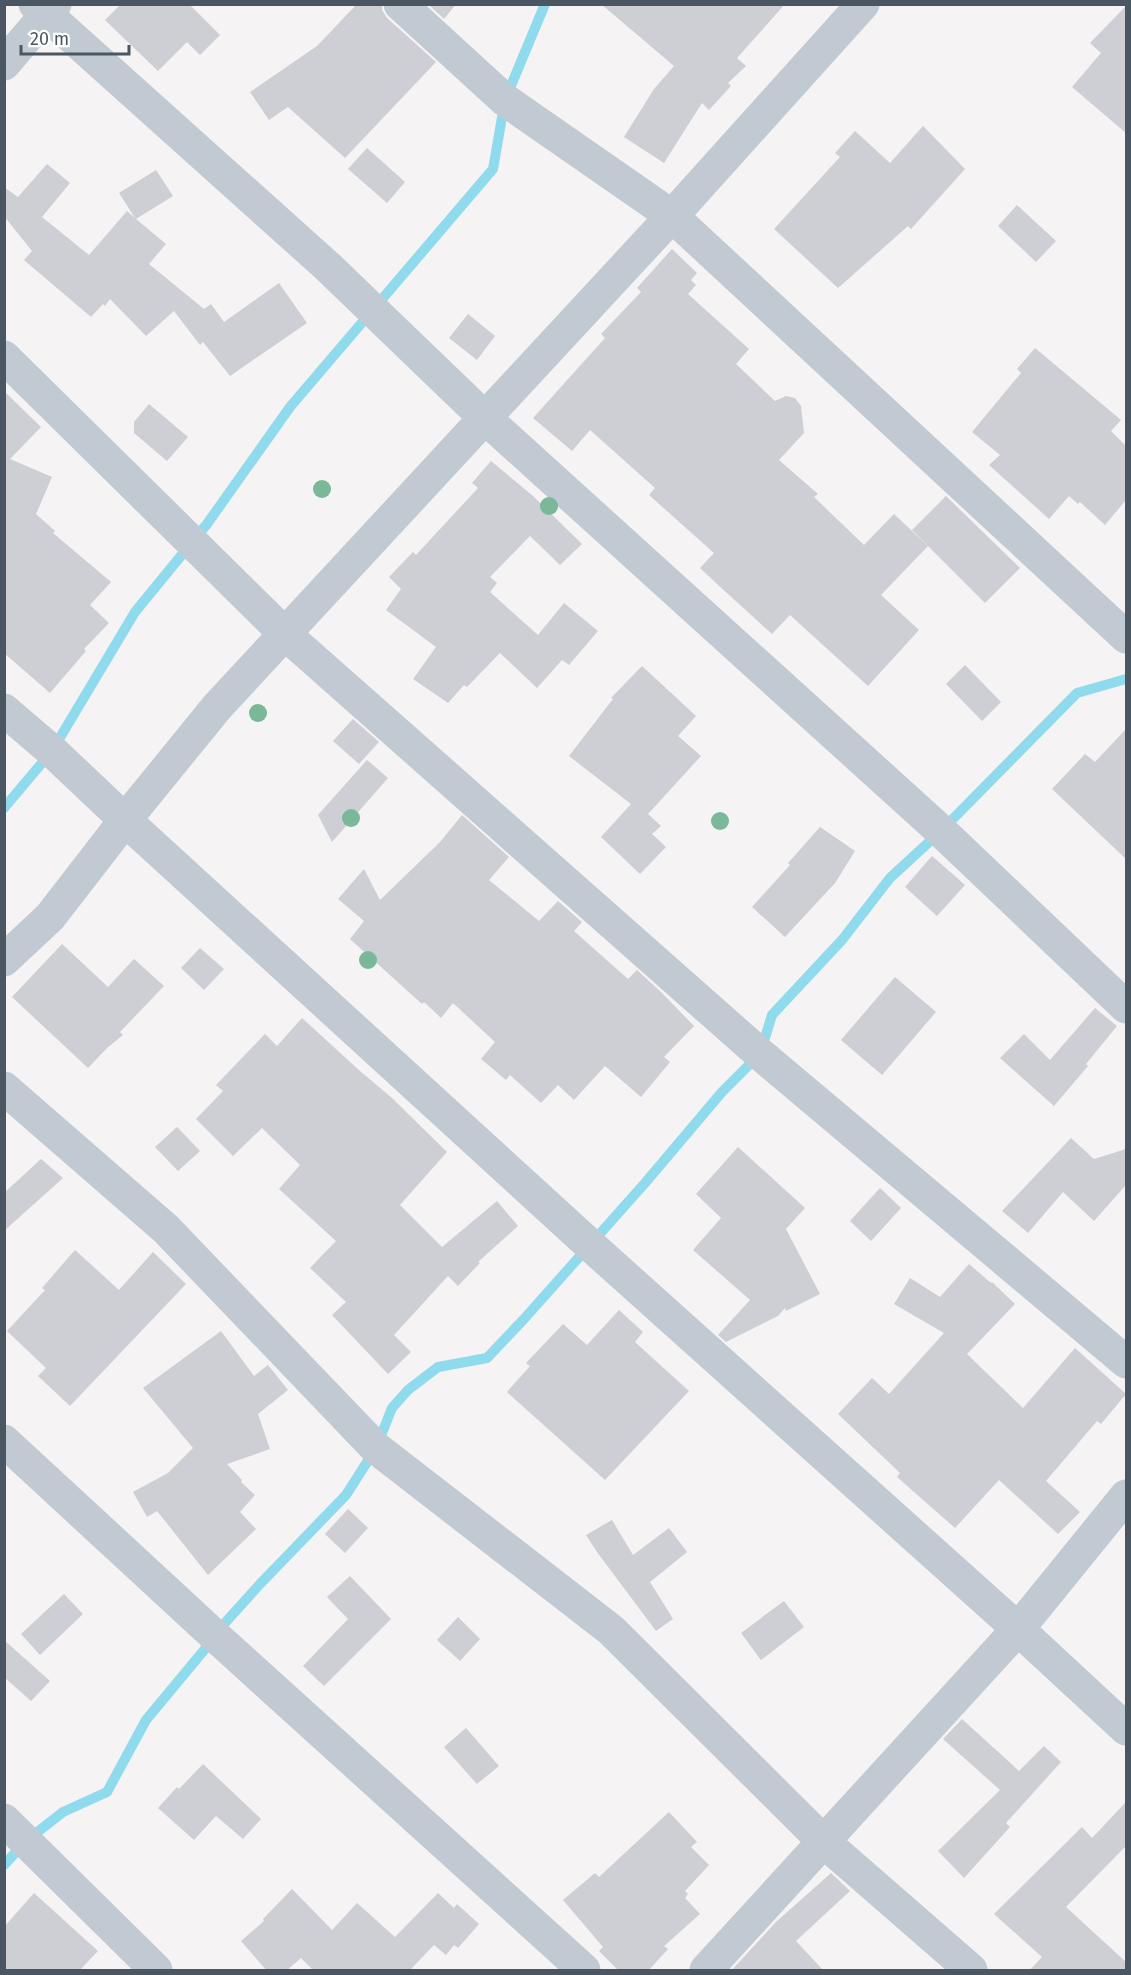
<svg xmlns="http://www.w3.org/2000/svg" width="1131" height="1975" font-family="'Fira Sans',sans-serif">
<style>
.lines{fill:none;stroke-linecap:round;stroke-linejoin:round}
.stream{stroke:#90daee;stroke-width:10}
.building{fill:#cdcfd5}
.street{stroke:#c1cad2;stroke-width:33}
.tree{fill:#7bb799}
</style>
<rect width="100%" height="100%" fill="#f5f3f3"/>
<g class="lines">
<g class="stream">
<path d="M4,808l48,-57 83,-139 72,-88 83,-117 203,-238 12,-69 40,-96"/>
<path d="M4,1865l22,-24 37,-29 44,-20 39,-72 59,-71 9,-14 46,-51 86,-89 30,-47 16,-40 16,-18 30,-23 49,-9 37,-39 121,-136 77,-91 38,-38 12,-39 70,-75 48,-62 51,-47 136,-138 49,-14"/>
</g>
</g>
<g class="building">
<path d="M121,4h68l31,31 -20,20 -13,-13 -29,29 -53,-51z"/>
<path d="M357,4h25v6l5,8 49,44 -91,96 -57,-51 -19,13 -19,-28 67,-46z"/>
<path d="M428,4h28l-12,15z"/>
<path d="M601,4h184l-48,54 9,8 -18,17 3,3 -22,24 -7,-7 -38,60 -40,-26 30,-48 20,-23z"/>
<path d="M1126,6v127l-54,-46 29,-34 -11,-10z"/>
<path d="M923,126l42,43 -54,60 -3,-3 -70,62 -64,-59 66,-72 -5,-4 20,-22 35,32z"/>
<path d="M367,148l38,34 -18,21 -39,-34z"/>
<path d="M47,164l23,19 -28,34 47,38 38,-44 8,7 -16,-25 37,-23 17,26 -37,23 30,25 -17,20 55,45 7,-5 13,18 55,-39 28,40 -77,53 -27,-34 -3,3 -26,-34 -28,25 -36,-37 -5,7 -2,-2 -12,13 -67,-57 8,-9 -28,-35v-29l14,10z"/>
<path d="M1017,205l39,36 -20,21 -38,-36z"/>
<path d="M672,249l25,24 -6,7 5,5 -8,9 61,55 -13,15 39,37 11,-5 9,2 6,8 3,27 -25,27 39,34 -4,3 50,48 30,-31 34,32 -47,49 38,35 -51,56 -78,-71 -18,19 -55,-50 -17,-16 14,-15 -65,-58 6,-7 -65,-58 -18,21 -39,-33 72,-80 -4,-4 40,-42 -4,-4z"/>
<path d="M468,314l27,22 -18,24 -28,-22z"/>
<path d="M1035,348l86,72 -10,11 15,15v54l-21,25 -25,-23 -2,2 -9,-8 -20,23 -60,-54 11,-10 -28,-23 49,-59 -4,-4z"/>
<path d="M4,391l37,36 -31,32 42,18 -16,37 19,17 -2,2 58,49 -21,23 19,18 -25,26 2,2 -36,42 -46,-40z"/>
<path d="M149,404l39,33 -21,24 -33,-28v-11z"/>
<path d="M491,461l42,35 49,48 -22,21 -30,-29 -40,41 7,6 -7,9 48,43 26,-32 34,28 -29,34 -7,-5 -25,28 -37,-35 -33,34 -3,-2 -16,18 -35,-24 23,-32 -50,-37 15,-21 -12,-12 24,-25 3,3 62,-67 -6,-5z"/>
<path d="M946,496l74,72 -35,35 -73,-73z"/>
<path d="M965,665l36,37 -19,19 -36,-37z"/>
<path d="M642,666l54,50 -18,20 23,20 -53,58 13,12 -9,8 14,13 -26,27 -39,-37 30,-33 -62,-48 44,-57 -2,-1z"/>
<path d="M353,719l26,23 -20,22 -26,-23z"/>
<path d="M1126,729v130l-74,-70 33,-35 10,8z"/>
<path d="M367,760l21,18 -56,64 -14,-27z"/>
<path d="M462,815l47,42 -20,23 50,41 19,-20 24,21 -8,9 54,48 9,-9 24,22 33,34 -30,31 6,5 -29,35 -36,-31 -31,34 -16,-15 -17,18 -31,-28 -4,5 -25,-21 14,-17 -42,-39 -12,15 -17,-16 -2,2 -72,-65 14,-18 -26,-22 26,-30 16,31 60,-58z"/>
<path d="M820,827l35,24 -20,32 -50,54 -33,-30 38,-42 -2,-2z"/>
<path d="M932,856l33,29 -28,31 -32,-29z"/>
<path d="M62,944l46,43 26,-28 30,27 -44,46 3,3 -16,13 -19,20 -76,-71z"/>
<path d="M200,948l24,21 -20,21 -23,-22z"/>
<path d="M895,977l41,35 -54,63 -41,-35z"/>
<path d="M1095,1008l22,18 -31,38 2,2 -34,40 -54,-48 24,-24 26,26z"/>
<path d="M302,1018l58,53 32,27 55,54 -47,53 42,42 55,-46 21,25 -40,36 2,1 -22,23 -10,-10 -54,59 17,17 -23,22 -56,-59 14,-13 -36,-34 26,-27 -57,-52 21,-24 -38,-37 -29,28 -37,-37 27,-28 -7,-6 49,-51 12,12z"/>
<path d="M177,1127l23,24 -22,20 -23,-24z"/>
<path d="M1071,1138l23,21 32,-10v36l-32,36 -31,-29 -35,41 -26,-22z"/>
<path d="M738,1147l67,61 -19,21 34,65 -34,17 -1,-3 -7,8 -52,26 -8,-7 32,-35 -57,-50 28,-32 -25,-24z"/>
<path d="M41,1159l22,19 -59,53v-38z"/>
<path d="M880,1188l21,20 -30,33 -21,-20z"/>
<path d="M75,1250l44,40 34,-38 33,32 -116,122 -32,-30 8,-8 -39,-37 38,-41 -3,-2z"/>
<path d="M969,1264l22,19 1,-1 23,22 -48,50 56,54 52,-60 51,46 -25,30 -4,-3 -51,60 34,31 -22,22 -59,-54 -44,48 -58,-51 3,-4 -62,-59 34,-36 17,16 55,-61 -50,-29 16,-26 30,19z"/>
<path d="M619,1310l24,22 -8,10 54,49 -84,89 -98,-88 23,-26 -4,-3 37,-39 24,21z"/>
<path d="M221,1331l33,45 14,-11 20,25 -30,24 12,35 -43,15 15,16 -1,2 14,13 -15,17 16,17 -48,46 -51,-64 -10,6 -14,-25 35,-19 25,-25 -50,-60z"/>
<path d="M348,1509l20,19 -23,25 -20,-19z"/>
<path d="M612,1520l21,35 36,-27 18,24 -37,30 23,37 -17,12 -59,-79 -11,-17z"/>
<path d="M350,1576l41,43 -67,67 -21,-20 45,-47 -21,-22z"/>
<path d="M64,1594l19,20 -43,41 -19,-21z"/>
<path d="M784,1601l20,26 -43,33 -20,-27z"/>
<path d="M458,1617l22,22 -20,22 -23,-21z"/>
<path d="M4,1640l46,41 -19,20 -27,-24z"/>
<path d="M962,1719l57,52 25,-25 17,16 -55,61 4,4 -46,51 -26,-27 62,-61 -57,-51z"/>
<path d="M466,1728l33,38 -22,18 -33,-37z"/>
<path d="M203,1764l58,55 -18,20 -27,-23 -22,24 -36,-32 19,-21 2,2z"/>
<path d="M1126,1802v44l-60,61 60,55v9h-97l13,-14 -48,-43 88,-87 10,11z"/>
<path d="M669,1812l28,30 -6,5 18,18 -24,26 3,3 -3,4 15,16 -36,32 4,3 -20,22h-29l-20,-20 4,-4 -40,-47 32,-27 4,4z"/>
<path d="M831,1873l19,18 -54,50 28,30h-93l45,-49z"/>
<path d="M292,1889l40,41 25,-27 38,34 43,-44 16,15 3,-4 22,20 -21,24 -4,-3 -8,10 -12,-10 -25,26h-95l-13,-13 -15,13h-19l-26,-30 23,-20 -1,-2z"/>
<path d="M34,1893l64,58 -19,20h-75v-44z"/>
</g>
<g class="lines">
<g class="street">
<path d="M35,4l292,262 158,152 456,413 185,176"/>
<path d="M400,4l105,96 167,116 454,421"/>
<path d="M4,64l51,-60"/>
<path d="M4,357l281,277 475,420 366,308"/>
<path d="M4,710l48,41 73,69 465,425 428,384 108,100"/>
<path d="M4,960l46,-43 75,-97 92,-113 455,-491 191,-212"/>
<path d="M4,1088l162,141 210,219 235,182 213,212 147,128"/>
<path d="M4,1441l210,194 370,335"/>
<path d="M4,1820l152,150"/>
<path d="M706,1970l312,-341 108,-133"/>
</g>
</g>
<g class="tree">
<circle cx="322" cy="489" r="9"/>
<circle cx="549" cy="506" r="9"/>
<circle cx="258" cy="713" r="9"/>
<circle cx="351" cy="818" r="9"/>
<circle cx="720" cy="821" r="9"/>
<circle cx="368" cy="960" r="9"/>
</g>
<rect width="1131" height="1975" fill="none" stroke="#4a5661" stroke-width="12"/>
<path d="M21 45v9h108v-9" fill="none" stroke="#4a5661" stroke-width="3"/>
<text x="30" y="45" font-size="18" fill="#4a5661" stroke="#ffffff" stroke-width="4.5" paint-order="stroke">20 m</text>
</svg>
